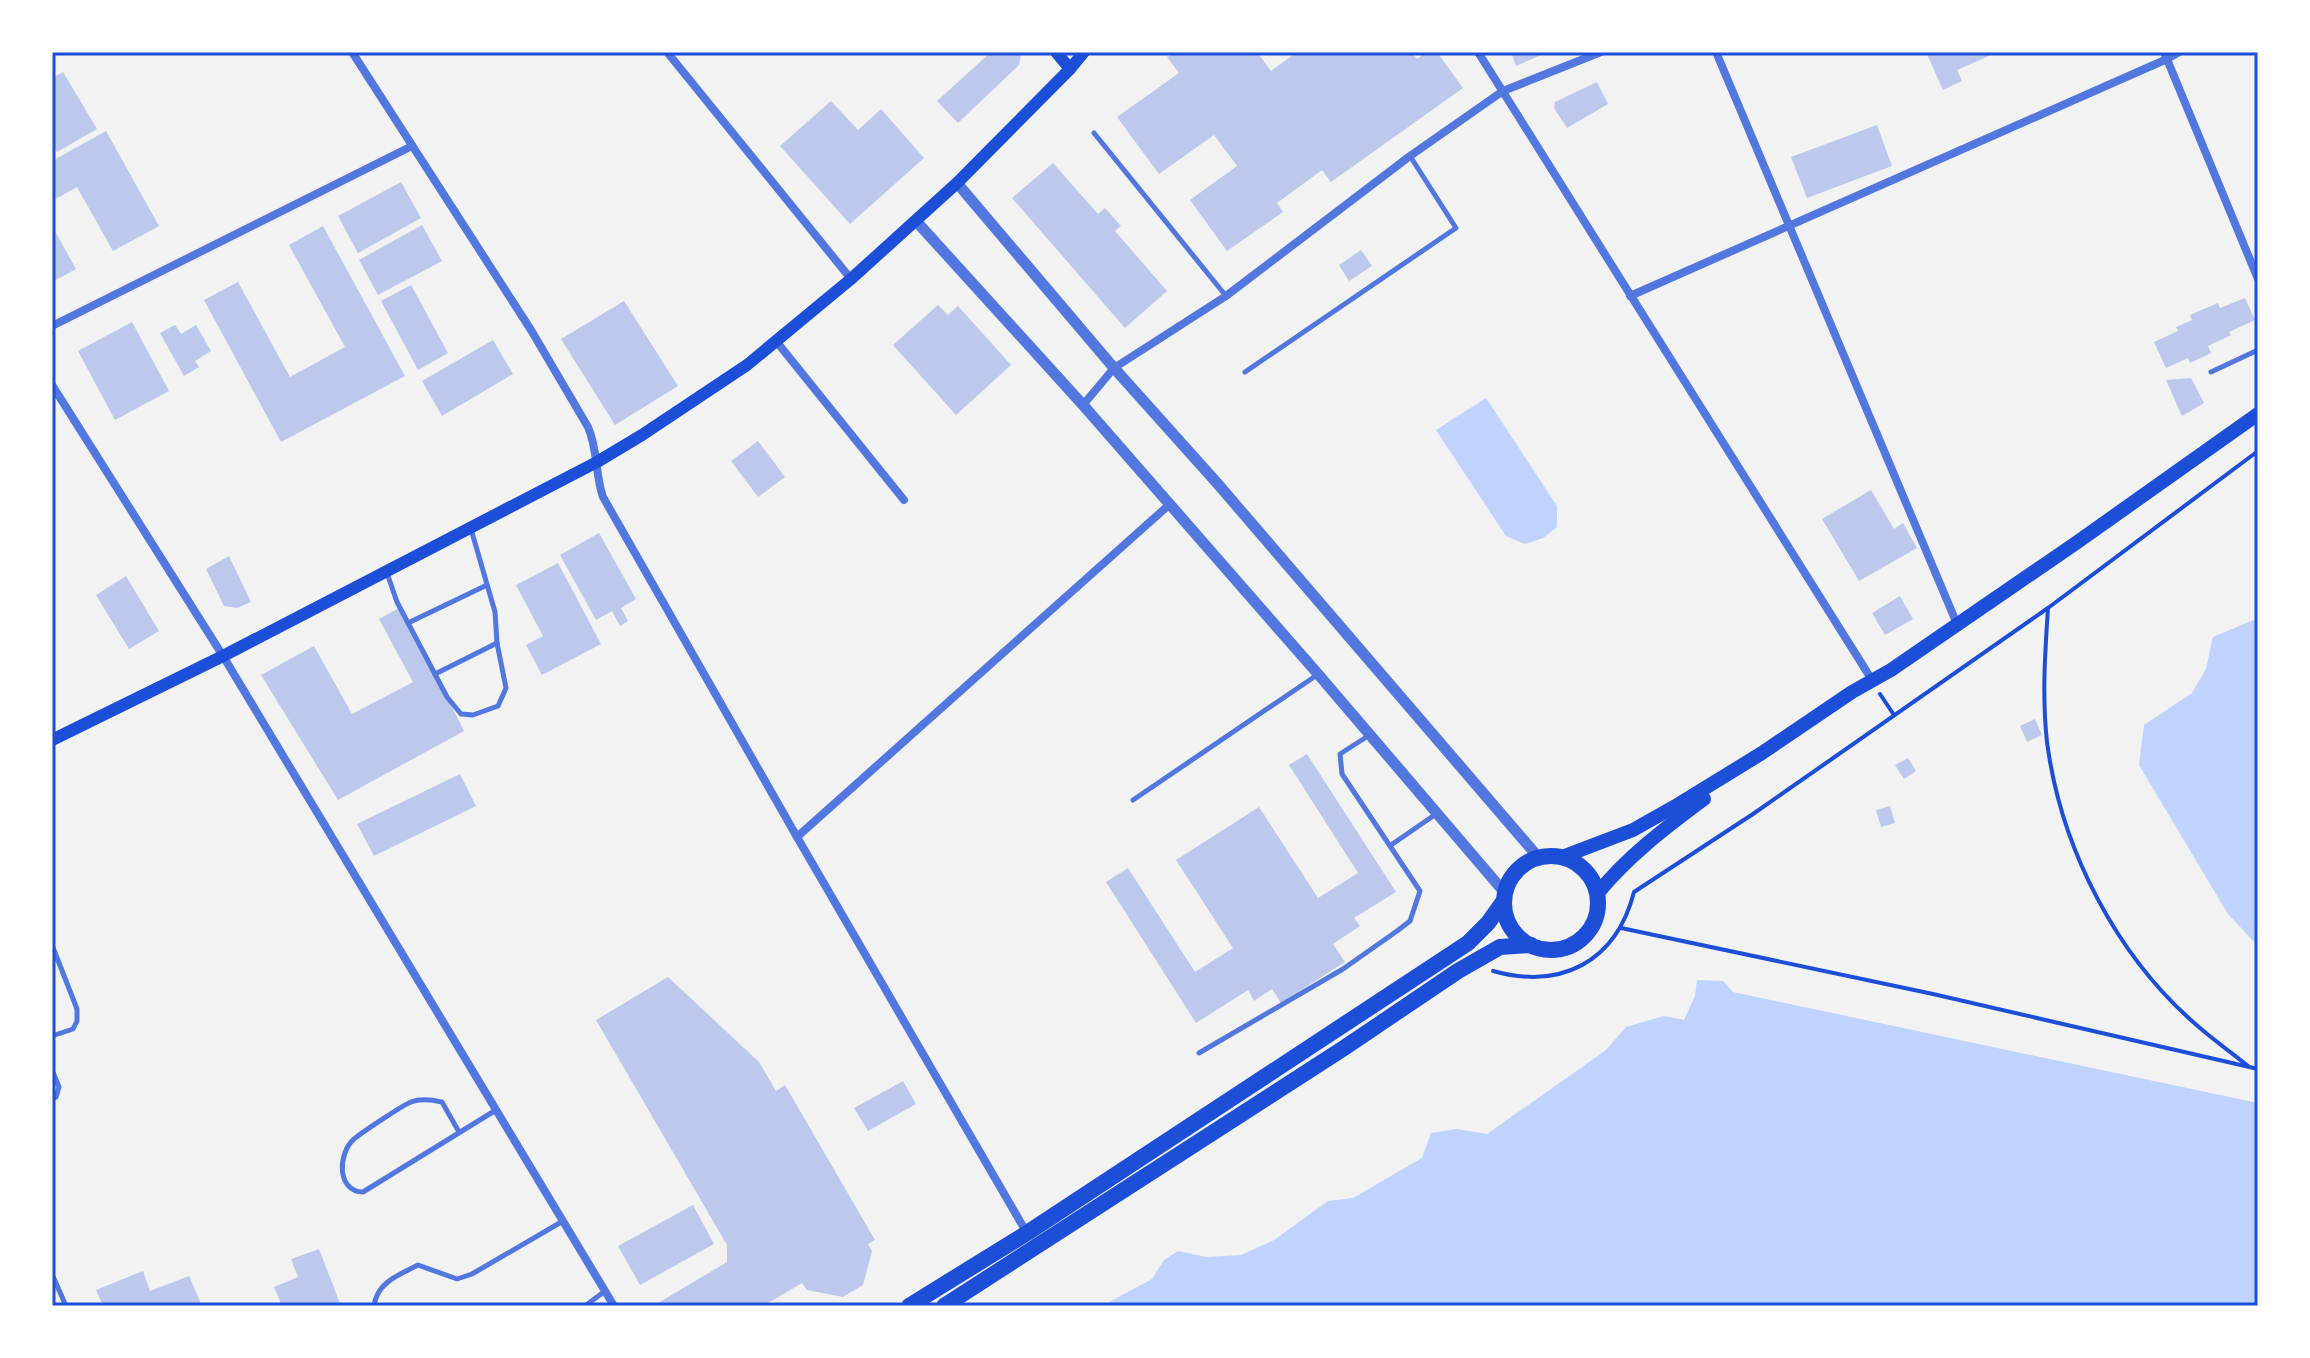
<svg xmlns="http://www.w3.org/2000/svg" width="2310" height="1358" font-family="'PT Sans',sans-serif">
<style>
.water{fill:#bfd3fe}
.building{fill:#bdc9ec}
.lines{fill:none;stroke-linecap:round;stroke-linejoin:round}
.path{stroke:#1d4ed8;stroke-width:4}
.service{stroke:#5277de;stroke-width:5}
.minor{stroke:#5277de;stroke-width:8}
.tertiary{stroke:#5277de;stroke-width:11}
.secondary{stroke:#1d4ed8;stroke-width:12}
.primary{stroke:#1d4ed8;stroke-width:14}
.trunk{stroke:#1d4ed8;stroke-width:16}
.neatline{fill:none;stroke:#1d4ed8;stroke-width:3}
</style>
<rect width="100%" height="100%" fill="#f2f2f2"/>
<g class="water">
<path d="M1486,398l71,108v21l-14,11 -18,6 -19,-8 -70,-106z"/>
<path d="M2258,618v328l-30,-32 -89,-149 5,-40 48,-32 14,-24 7,-32z"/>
<path d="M1697,980l26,1 10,11 525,111v203h-1156l50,-27 12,-19 14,-9 28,6 35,-2 33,-15 54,-39 25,-3 69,-40 9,-25 26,-4 30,5 119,-84 20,-23 38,-11 20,4 11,-24z"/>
</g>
<g class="building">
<path d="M991,52h27l3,3 -2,10 -61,58 -21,-22z"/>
<path d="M1175,52h82l14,19 26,-19h115l5,7 10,-7h10l26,36 -132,94 -9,-12 -45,33 6,9 -56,39 -37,-51 47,-34 -23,-31 -55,39 -42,-57 62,-44 -12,-16z"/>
<path d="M1511,52h37l-32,14z"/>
<path d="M1926,52h72l-41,18 5,11 -19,9z"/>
<path d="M63,72l34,57 -40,23 -5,-8v-66z"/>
<path d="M1597,82l11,22 -41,24 -13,-20 1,-6z"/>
<path d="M831,101l27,29 23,-21 43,49 -74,66 -70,-78z"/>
<path d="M1877,125l15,41 -85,32 -16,-41z"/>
<path d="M106,131l53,95 -46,25 -36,-64 -25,14v-40z"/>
<path d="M1053,163l45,51 7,-6 16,18 -6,5 52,60 -42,37 -113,-130z"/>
<path d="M401,182l20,36 -63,35 -20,-37z"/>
<path d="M422,225l20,36 -64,34 -19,-35z"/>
<path d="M52,226l24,43 -24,13z"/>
<path d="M323,226l82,150 -124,66 -77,-142 34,-18 52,95 55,-30 -56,-102z"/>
<path d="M1361,250l11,16 -23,15 -10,-16z"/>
<path d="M411,285l37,68 -30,17 -37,-69z"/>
<path d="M2245,298l10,22 -26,12 2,3 -23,11 3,7 -21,10 -2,-5 -22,10 -12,-26 24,-11 -2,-4 16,-7 -2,-5 28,-12 2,5z"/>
<path d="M624,301l54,85 -63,39 -54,-86z"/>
<path d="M938,305l10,10 10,-9 53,59 -55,50 -63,-70z"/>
<path d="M132,322l37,69 -54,29 -37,-69z"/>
<path d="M175,325l6,9 15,-9 15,26 -16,10 4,6 -15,9 -24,-43z"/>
<path d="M493,340l20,34 -71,42 -20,-35z"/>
<path d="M2191,378l13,25 -22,13 -16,-36z"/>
<path d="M758,441l27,36 -27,20 -27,-36z"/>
<path d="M1871,490l23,39 9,-6 14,25 -58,33 -37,-62z"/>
<path d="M599,533l37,66 -15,9 7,13 -8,5 -8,-15 -16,9 -36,-65z"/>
<path d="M229,556l22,46 -14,6 -13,-2 -18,-37z"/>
<path d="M558,563l43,81 -59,31 -16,-30 17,-9 -27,-51z"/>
<path d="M126,576l33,55 -30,18 -33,-54z"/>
<path d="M1900,596l13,23 -28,16 -13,-22z"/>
<path d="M401,607l63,124 -126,69 -77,-125 53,-29 38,68 61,-32 -34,-63z"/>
<path d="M2035,719l7,16 -15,7 -7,-16z"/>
<path d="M1307,754l89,138 -42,26 6,8 -27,18 12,18 -64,41 -9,-14 -18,12 -6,-11 -52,33 -90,-141 22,-14 67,104 38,-24 -57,-88 83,-53 59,91 40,-25 -69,-108z"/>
<path d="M1908,758l8,13 -12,8 -9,-14z"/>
<path d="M460,774l16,32 -102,50 -17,-32z"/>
<path d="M1890,806l5,17 -14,4 -5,-17z"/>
<path d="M668,977l91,85 17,29 9,-6 90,155 -7,4 4,7 -9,34 -20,12 -36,-7 -5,-7 -39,23h-110l74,-44v-17l-131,-225z"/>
<path d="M903,1081l13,23 -48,27 -14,-23z"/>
<path d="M693,1205l21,39 -74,41 -22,-39z"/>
<path d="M319,1249l22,57h-59l-8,-19 24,-10 -7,-18z"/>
<path d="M143,1271l7,20 39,-15 13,30h-99l-7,-16z"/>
</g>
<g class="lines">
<g class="path">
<path d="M2048,608c-3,45 -6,89 -1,134 14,107 70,216 153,286 15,13 32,25 48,38"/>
<path d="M1880,694l14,21"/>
<path d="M1621,928l312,66 325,75"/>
<path d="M1493,971c68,19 123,-9 141,-79l119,-78 295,-206 210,-157"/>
</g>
<g class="service">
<path d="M1094,133l132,163"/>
<path d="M1245,372l211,-144 -46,-72"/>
<path d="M2211,372l47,-22"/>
<path d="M387,573l10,29 50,95 14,17 12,1 25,-9 8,-18 -9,-45 -2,-31 -24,-83"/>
<path d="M408,623l79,-38"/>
<path d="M435,674l62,-31"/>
<path d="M1133,800l184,-125"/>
<path d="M1391,845l45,-31"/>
<path d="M52,945l25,64v12l-4,8 -21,7"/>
<path d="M1199,1053l144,-84 54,-38 13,-10 10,-30 -78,-117 -2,-20 28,-18"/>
<path d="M52,1070l7,17 -3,10 -4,2"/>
<path d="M459,1132l-17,-30c-9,-2 -21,-4 -31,0 -8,3 -50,31 -57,37 -16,14 -18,52 9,53l133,-82"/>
<path d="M52,1274l14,32"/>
<path d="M374,1306c3,-24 25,-31 44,-41l39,14 15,-5 91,-53"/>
<path d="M585,1306l20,-15"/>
</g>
<g class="minor">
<path d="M352,52l179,278 57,97c10,23 7,47 15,70l194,340 231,398"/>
<path d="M667,52l184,227"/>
<path d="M1478,52l394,628"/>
<path d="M1716,52l241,572"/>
<path d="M2164,52l94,227"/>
<path d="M1630,296l537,-237 12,-7"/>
<path d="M52,326l360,-180"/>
<path d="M776,341l128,159"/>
<path d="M52,385l171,271 391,650"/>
<path d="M1083,405l31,-37 112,-72 184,-140 93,-65 98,-39"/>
<path d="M797,837l373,-333"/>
</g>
<g class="tertiary">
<path d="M957,183l157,185 103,115 322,375"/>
<path d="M916,221l167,184 235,269 187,219"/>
</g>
<g class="secondary">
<path d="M1056,52l14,17"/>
<path d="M52,740l171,-84 374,-194 45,-27 105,-70 104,-86 106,-96 113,-114 14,-17"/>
</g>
<g class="primary">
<path d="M1562,857l71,-27 46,-26 83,-51 90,-61 39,-22 185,-127 182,-129"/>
<path d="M1597,894c31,-38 68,-66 107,-95"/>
</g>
<g class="trunk">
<circle cx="1551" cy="903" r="47"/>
<path d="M909,1306l118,-73 441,-290 20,-20 15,-21"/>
<path d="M944,1306l400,-258 114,-77 42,-24 31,-2"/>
</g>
</g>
<rect width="2310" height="1358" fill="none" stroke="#ffffff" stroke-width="108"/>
<rect x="54" y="54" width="2202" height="1250" class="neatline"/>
</svg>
